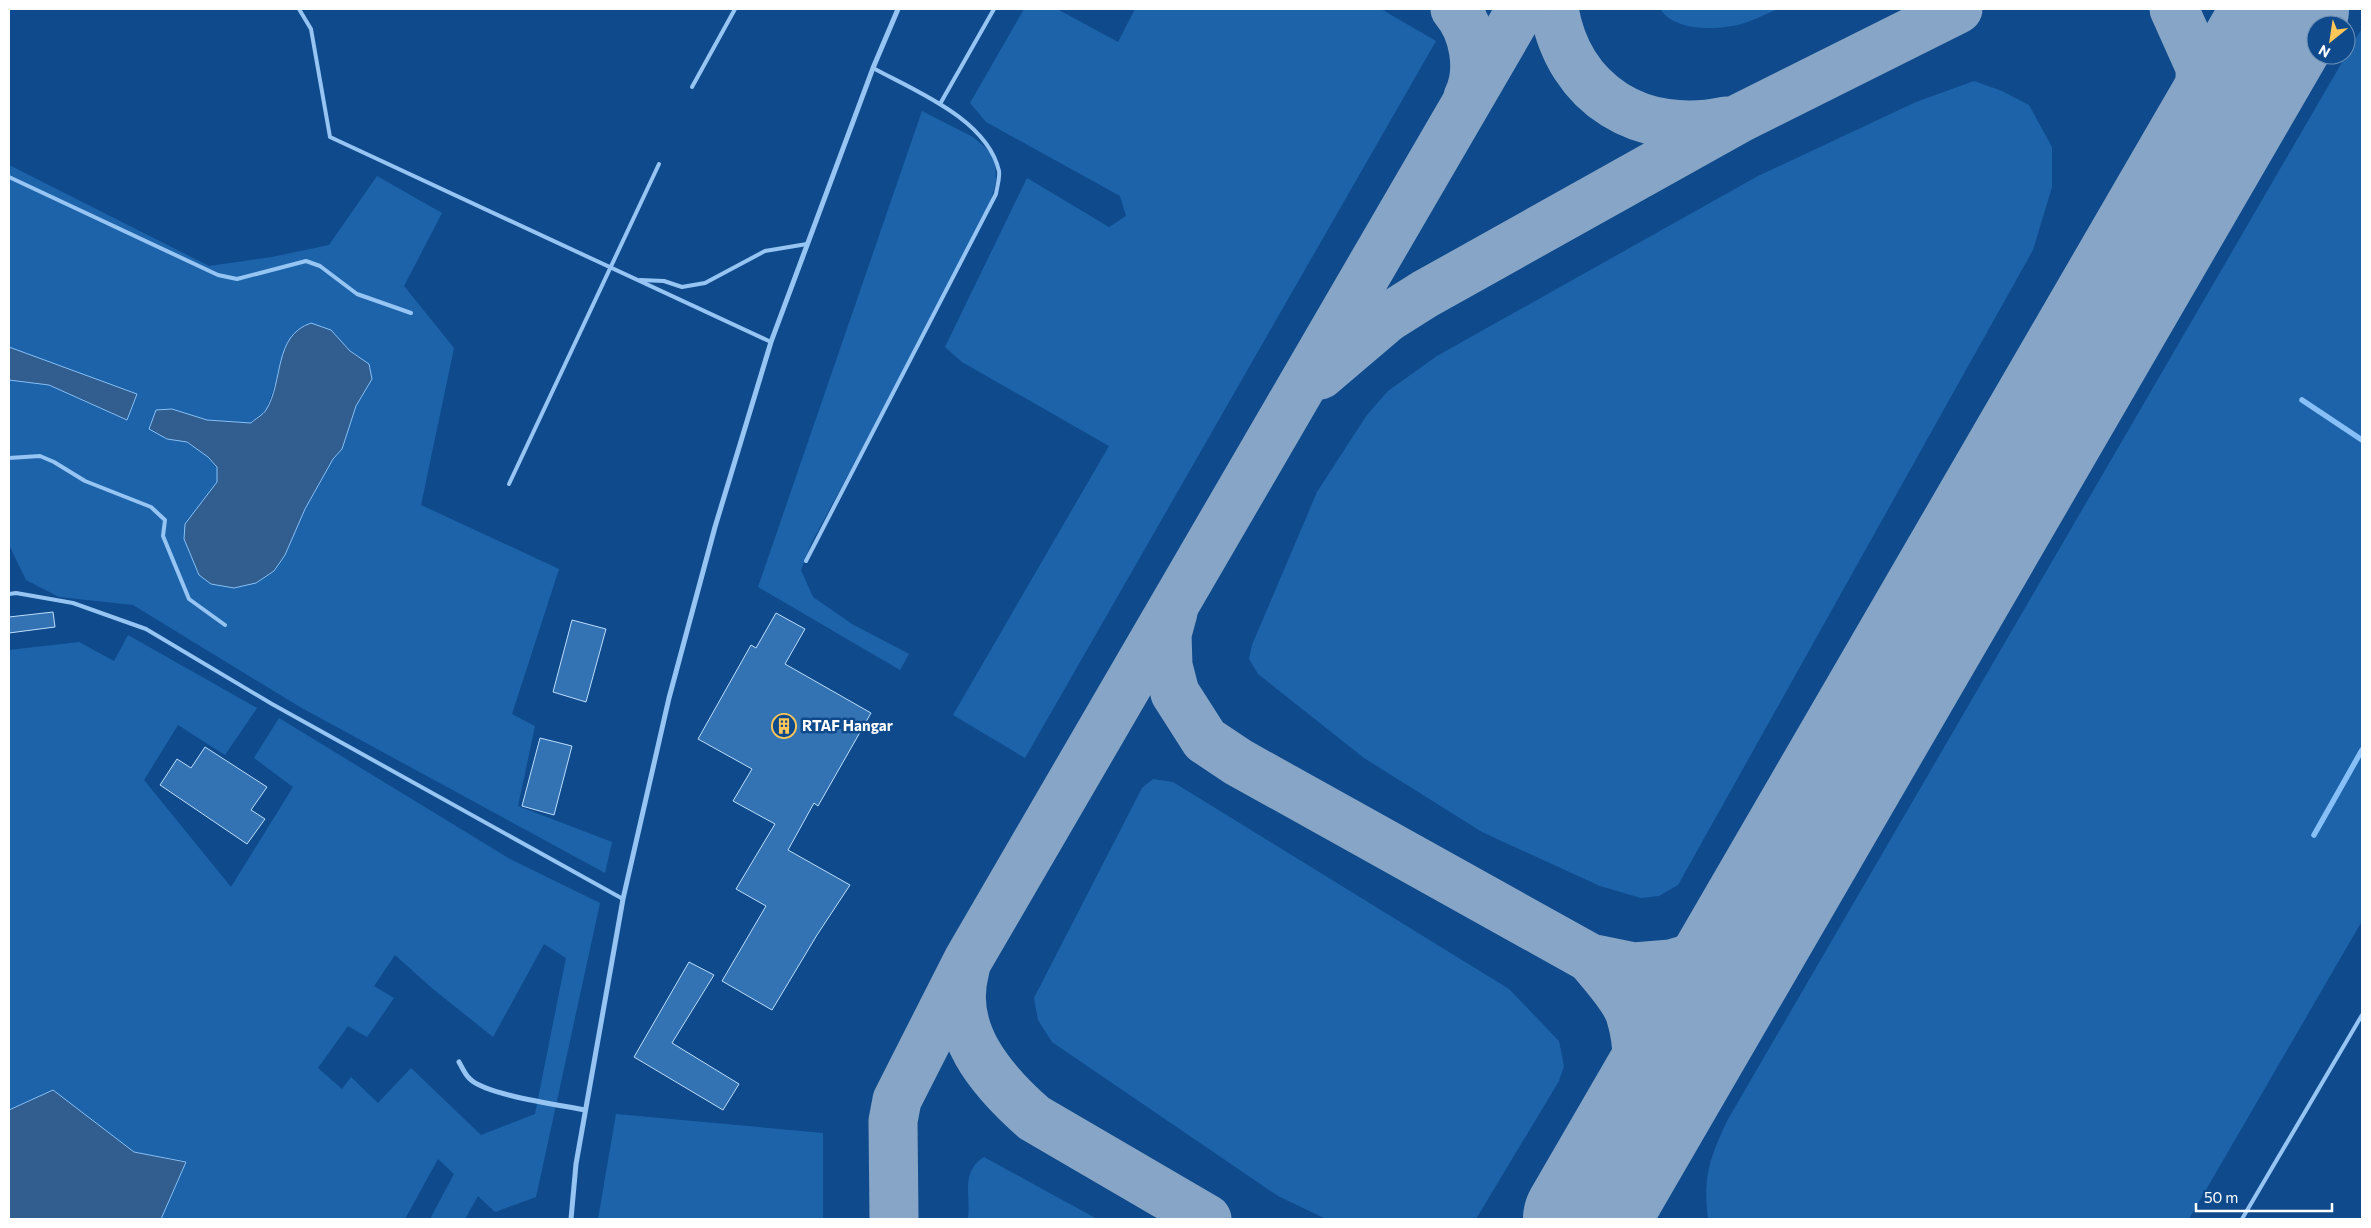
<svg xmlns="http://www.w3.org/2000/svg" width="2371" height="1228" font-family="Commissioner,sans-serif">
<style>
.green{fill:#1d63aa;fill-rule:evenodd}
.water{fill:#315e8e;stroke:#87c0f7}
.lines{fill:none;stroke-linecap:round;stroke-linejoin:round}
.stream{stroke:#87c0f7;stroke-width:5.5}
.taxiway{stroke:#87a5c6;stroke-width:49}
.runway{stroke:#87a5c6;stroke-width:124}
.building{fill:#3373b4;stroke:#bdddfe}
.service{stroke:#96c4f3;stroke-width:4}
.minor{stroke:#96c4f3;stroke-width:5}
.labels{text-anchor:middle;stroke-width:5;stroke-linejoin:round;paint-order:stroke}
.poi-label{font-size:15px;font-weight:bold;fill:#fff;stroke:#0f4b8c;text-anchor:start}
</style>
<rect width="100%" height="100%" fill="#0f4b8c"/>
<g class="green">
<path d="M1024,9h33l61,33 17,-33h246l55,32 -411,717 -72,-43 156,-269 -147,-84 -17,-15 82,-169 82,49 17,-11 -6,-20 -134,-74 -16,-19z"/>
<path d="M1660,9h119c-15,5 -31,15 -47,17 -22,4 -58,4 -72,-17z"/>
<path d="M2362,28v893l-173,298h-481c-5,-43 1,-59 19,-98z"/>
<path d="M1974,81l28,10 27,14 23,42v40l-19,63 -355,635 -19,11 -18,2 -41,-12 -118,-54 -118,-74 -106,-84 -9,-15 3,-14 65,-153 33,-51 17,-26 21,-24 49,-35 321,-180 158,-74z"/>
<path d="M922,111l51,26 22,19 1,25 -8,32 -177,331 -10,26 12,27 39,27 57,30 -9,16 -142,-83z"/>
<path d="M9,165l200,101 63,-9 57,-12 48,-69 65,37 -38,73 50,62 -33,157 138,64 -47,145 23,12 -17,80 94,36 -7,31 -305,-166 -167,-102 -74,-8 -33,-17 -17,-35v-165l40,5 77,35 11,-26 -128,-47zM331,330l19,21 19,13 3,15 -16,27 -14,43 -9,10 -28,50 -20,46 -10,16 -19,11 -51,-84 12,-16v-15l-9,-10 -22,-15 -14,-33 35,11 44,3 15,-12 9,-27z"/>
<path d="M128,635l129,73 -32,47 -47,-30 -34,55 87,107 62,-100 -39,-29 25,-40 231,141 90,44 -64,294 -41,15 -17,-16 -13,23h-35l24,-45 -16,-15 -33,60h-244l25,-58 -52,-9 -81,-62 -44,20v-460l70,-8 35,19zM544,944l22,14 -31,156 -54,21 -70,-67 -33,35 -27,-26 -9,12 -24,-21 30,-42 19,11 27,-39 -20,-12 21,-31 38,34 60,48z"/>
<path d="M1153,779l20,3 336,207 50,52 5,25 -5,15 -83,138h-150l-48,-23 -226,-154 -14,-22 -4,-22 108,-210z"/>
<path d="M616,1114l207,19v86h-225z"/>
<path d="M984,1157l113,62h-129c3,-24 -8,-47 16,-62z"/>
</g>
<g class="water">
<path d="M311,323l20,7 19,21 19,13 3,15 -16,27 -14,43 -9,10 -28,50 -20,46 -11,16 -18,12 -22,5 -23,-4 -12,-9 -15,-36 1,-15 32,-42v-15l-9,-10 -21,-15 -20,-3 -18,-10 7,-19 16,-1 35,11 44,3c4,-4 12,-8 15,-13 18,-29 7,-74 45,-87z"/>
<path d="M9,347l128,47 -10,26 -78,-35 -40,-5z"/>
<path d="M53,1090l81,62 52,10 -25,57h-152v-109z"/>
</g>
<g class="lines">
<g class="stream">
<path d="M2302,400l60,40"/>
<path d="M2314,835l48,-85"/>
</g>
<g class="taxiway">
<path d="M1455,9c19,22 26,61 13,88"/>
<path d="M1554,9c15,87 88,130 172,112"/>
<path d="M2174,9l26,58 1,89"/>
<path d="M1320,375l67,-57 38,-24 315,-176 218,-109"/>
<path d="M1173,612l-6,22 1,32 7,27 30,47 33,22 352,196 44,9 37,-3 34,-10 33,-23 44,-52"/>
<path d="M1590,958c12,15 34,38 40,56 15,48 4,103 -12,148"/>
<path d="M965,970c-17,61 27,111 69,148l173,101"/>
<path d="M894,1219l-1,-98 4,-21 71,-140 553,-951"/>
</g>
<path class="runway" d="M1585,1219l702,-1210"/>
</g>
<g class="building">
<path d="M53,612l2,15 -46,6v-16z"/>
<path d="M776,613l29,16 -20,35 86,49 -53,93 -4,-3 -26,47 62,35 -33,50 -45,75 -50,-29 44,-75 -30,-17 39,-65 -42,-23 19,-32 -54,-30 53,-94 5,3z"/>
<path d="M572,620l34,9 -20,73 -33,-10z"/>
<path d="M540,738l32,8 -18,69 -32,-9z"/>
<path d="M205,747l62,40 -16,23 14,9 -18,25 -87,-59 17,-26 14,9z"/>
<path d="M689,962l25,13 -42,68 67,41 -16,26 -89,-53z"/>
</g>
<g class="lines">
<g class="service">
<path d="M299,9l12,20 19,108 441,205"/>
<path d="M692,87l43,-78"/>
<path d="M940,104l54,-95"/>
<path d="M9,177l209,98 19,4 69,-18 14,5 37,28 54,19"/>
<path d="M640,280l24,1 18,6 23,-4 60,-32 42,-7"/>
<path d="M9,458l31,-2 14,6 31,19 66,26 14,13 -2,16 26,63 36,26"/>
<path d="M509,484l150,-320"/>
<path d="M806,561l190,-367c1,-7 4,-16 3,-23 -12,-52 -84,-80 -126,-103"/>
<path d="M9,594l7,-1 57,10 73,26 126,75 351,195"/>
<path d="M2242,1219l120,-204"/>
</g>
<g class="minor">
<path d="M459,1062c3,5 6,13 11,17 16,16 90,26 115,31"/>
<path d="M571,1219l5,-55 47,-265 46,-201 46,-171 56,-185 102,-274 25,-59"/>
</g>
</g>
<defs>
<symbol id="building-ring" viewBox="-11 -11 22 22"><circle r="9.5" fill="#0f4b8c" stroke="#ffc757" stroke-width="1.5"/><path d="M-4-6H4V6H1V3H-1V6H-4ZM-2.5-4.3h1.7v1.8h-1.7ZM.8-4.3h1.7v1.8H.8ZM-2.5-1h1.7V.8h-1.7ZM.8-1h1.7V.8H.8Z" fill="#ffc757"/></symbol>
</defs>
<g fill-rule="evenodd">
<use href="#building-ring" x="770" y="712" width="28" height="28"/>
</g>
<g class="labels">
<g class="poi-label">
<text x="802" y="731">RTAF Hangar</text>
</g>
</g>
<rect width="2371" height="1228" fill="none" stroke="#ffffff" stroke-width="20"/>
<g transform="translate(2331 40) rotate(210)"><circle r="24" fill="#0f4b8c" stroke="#6f93ba"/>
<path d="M0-4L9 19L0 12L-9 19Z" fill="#ffc757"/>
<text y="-8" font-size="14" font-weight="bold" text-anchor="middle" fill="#ffffff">N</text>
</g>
<path d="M2196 1203v8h136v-8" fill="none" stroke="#ffffff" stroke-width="2.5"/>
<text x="2204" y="1203" font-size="15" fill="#ffffff" stroke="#0f4b8c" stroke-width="4" paint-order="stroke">50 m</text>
</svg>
